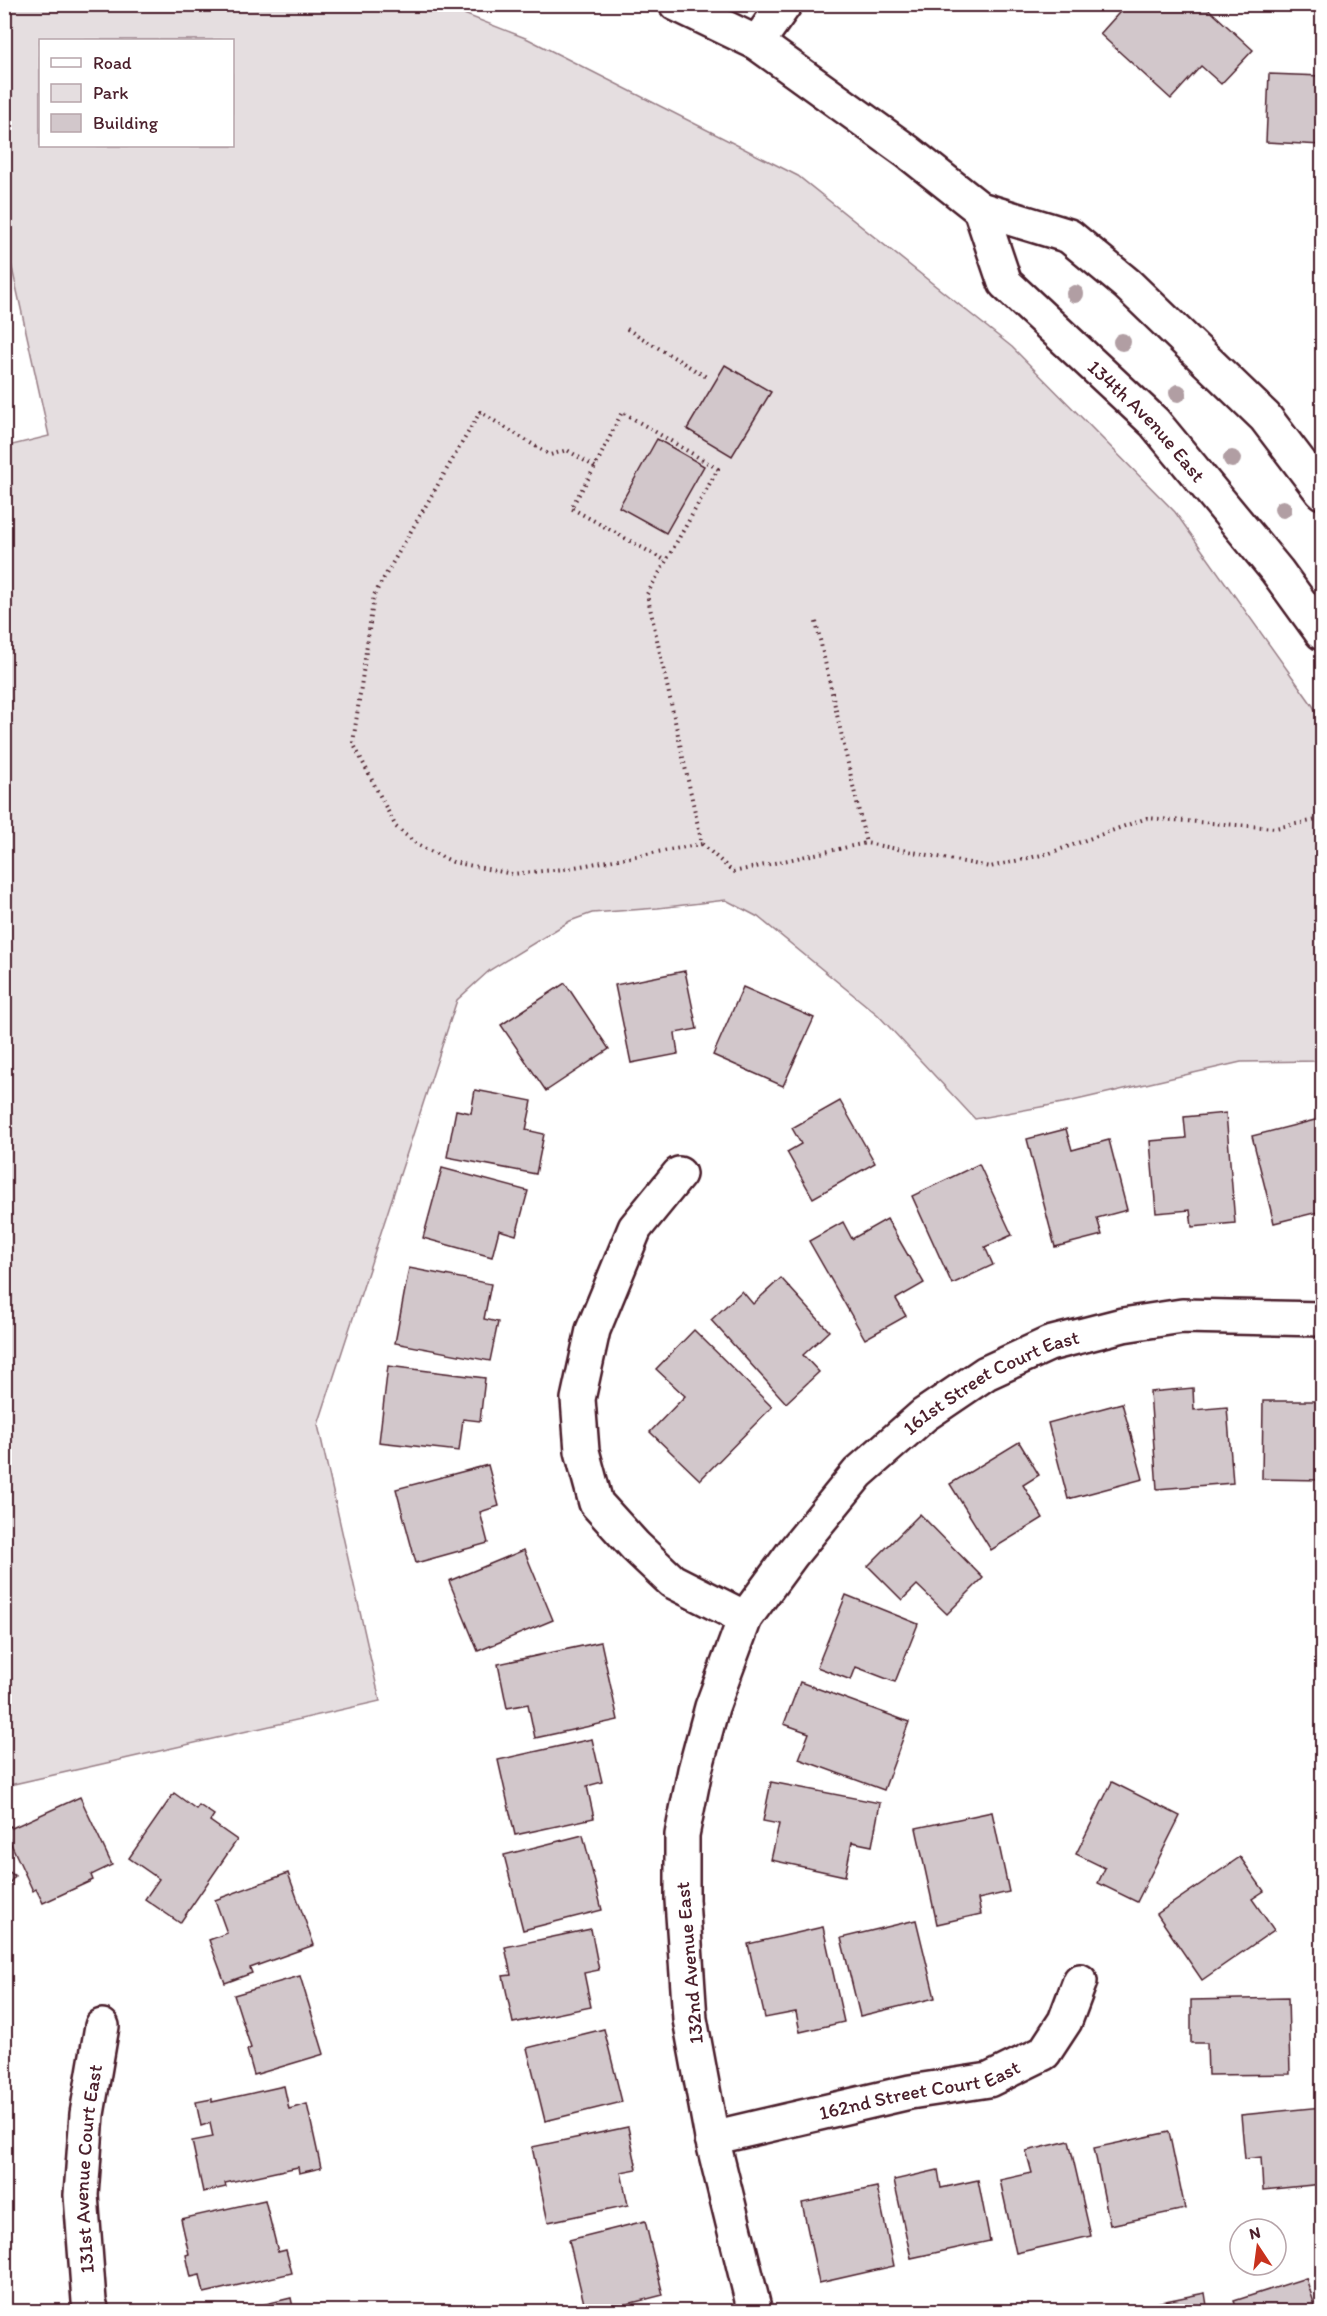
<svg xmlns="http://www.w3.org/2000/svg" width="1327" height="2316" font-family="Itim,sans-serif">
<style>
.green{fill:#e5dee0;stroke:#987e86;stroke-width:1.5;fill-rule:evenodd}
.building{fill:#d2c7cb;stroke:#4a1f2b;stroke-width:1.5}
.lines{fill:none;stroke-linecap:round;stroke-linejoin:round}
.minor-casing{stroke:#4a1f2b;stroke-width:38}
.tertiary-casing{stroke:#4a1f2b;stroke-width:38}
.path{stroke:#4a1f2b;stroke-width:4;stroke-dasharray:1.5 4.5;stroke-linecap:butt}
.minor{stroke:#fff;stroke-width:33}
.tertiary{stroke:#fff;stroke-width:33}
.tree{fill:#b19ea3}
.labels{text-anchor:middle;stroke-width:4.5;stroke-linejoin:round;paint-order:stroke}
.street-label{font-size:20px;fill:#4a1f2b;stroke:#fff}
</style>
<rect width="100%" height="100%" fill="#fff"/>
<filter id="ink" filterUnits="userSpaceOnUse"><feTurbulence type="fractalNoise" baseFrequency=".0167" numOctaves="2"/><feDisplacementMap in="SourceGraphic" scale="12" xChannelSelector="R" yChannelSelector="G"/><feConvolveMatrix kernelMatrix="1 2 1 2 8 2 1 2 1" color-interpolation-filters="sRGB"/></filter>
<g filter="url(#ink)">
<path class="green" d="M5,5h436l87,34 270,137 214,171 163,165 138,194 9,18v337l-81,1 -173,40 -93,17 -97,-104 -120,-98 -32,-17 -68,8 -66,5 -22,8 -80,49 -33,30 -139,425 62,276 -375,85 -1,-1339 45,-11 -44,-200zM40,40h192v106h-192z"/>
<g class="building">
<path d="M1127,4h76l50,46 -32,34 -20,-18 -30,33 -71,-65z"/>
<path d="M1269,74l53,2v69l-56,-3z"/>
<path d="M725,365l46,27 -39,64 -45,-27z"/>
<path d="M657,439l47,27 -38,67 -47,-26z"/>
<path d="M685,971l12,58 -22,4 3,21 -47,9 -16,-78z"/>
<path d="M565,983l44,66 -63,42 -45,-66z"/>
<path d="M743,987l71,31 -31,68 -70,-31z"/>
<path d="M475,1090l57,11 -6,29 18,4 -8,40 -89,-17 9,-47 15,3z"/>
<path d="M840,1101l35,62 -62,35 -26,-46 14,-8 -9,-16z"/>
<path d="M1226,1113l9,110 -43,4 -2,-17 -34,3 -6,-72 36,-3 -2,-21z"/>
<path d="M1319,1119l3,15v77l-48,12 -22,-87z"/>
<path d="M1066,1129l6,21 37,-10 18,70 -30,8 5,17 -47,12 -28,-108z"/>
<path d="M979,1164l33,71 -27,12 8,18 -41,19 -40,-88z"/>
<path d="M442,1168l86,23 -12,44 -17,-5 -7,27 -69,-19z"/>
<path d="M887,1219l37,64 -28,16 10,17 -41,23 -56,-98 34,-19 9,17z"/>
<path d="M409,1268l82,16 -7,35 14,3 -8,39 -95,-18z"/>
<path d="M781,1278l48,53 -26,24 16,17 -33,31 -75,-83 31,-29 11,13z"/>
<path d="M694,1330l78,77 -72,73 -50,-48 35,-36 -29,-27z"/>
<path d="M388,1366l97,12 -5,43 -17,-2 -4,32 -80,-9z"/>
<path d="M1193,1388l1,22 33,-3 6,76 -76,6 -7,-97z"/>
<path d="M1263,1401h59v79l-60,-1z"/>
<path d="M1122,1403l21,76 -75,20 -20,-76z"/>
<path d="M1019,1442l20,33 -16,10 20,33 -52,32 -41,-66z"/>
<path d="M488,1465l11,41 -19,6 8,31 -72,20 -20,-74z"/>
<path d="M920,1514l63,64 -36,36 -30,-29 -15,15 -34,-34z"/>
<path d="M524,1550l29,70 -75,31 -29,-70z"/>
<path d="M846,1595l72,29 -23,58 -39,-15 -5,13 -34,-13z"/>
<path d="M601,1642l17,78 -83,18 -7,-34 -21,4 -9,-44z"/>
<path d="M800,1682l109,40 -25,68 -85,-31 10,-26 -25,-9z"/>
<path d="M592,1739l10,43 -15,4 7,32 -79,17 -17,-75z"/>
<path d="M771,1782l109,21 -8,43 -20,-4 -7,34 -74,-16 8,-36 -16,-3z"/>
<path d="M1112,1782l68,34 -43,86 -39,-19 7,-15 -29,-14z"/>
<path d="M174,1793l22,16 3,-4 15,10 -4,6 27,19 -57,83 -35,-24 14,-20 -30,-21z"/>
<path d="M80,1797l32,68 -21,10 2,5 -50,23 -7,-14 -3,2 -29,-62 7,-3 1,2z"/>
<path d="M992,1812l17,80 -31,7 3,15 -44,10 -21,-96z"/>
<path d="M583,1835l19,75 -79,20 -19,-75z"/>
<path d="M1240,1857l24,34 -12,8 22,31 -72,50 -45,-66z"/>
<path d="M4,1868l11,8 -11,14z"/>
<path d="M288,1873l26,72 -64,23 2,5 -27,10 -16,-43 18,-7 -12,-33z"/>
<path d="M916,1920l19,78 -75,18 -19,-78z"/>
<path d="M823,1927l21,95 -44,10 -4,-20 -31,6 -17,-74z"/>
<path d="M591,1929l8,41 -15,3 7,34 -78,16 -10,-47 8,-1 -6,-28z"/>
<path d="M300,1976l24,78 -70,21 -7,-25 4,-2 -17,-53z"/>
<path d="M1288,1998l2,76 -82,1 -1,-32h-16v-43z"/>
<path d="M604,2029l18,73 -77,19 -18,-73z"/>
<path d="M284,2086l5,23 18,-5 14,64 -22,5 -1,-6 -73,16 1,4 -23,5 -11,-51 21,-4 -3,-14 -9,3 -5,-24 16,-3v3z"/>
<path d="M1322,2107v77l-59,6 -2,-33 -16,2 -4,-44z"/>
<path d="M628,2127l9,42 -16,3 7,33 -80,17 -16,-75z"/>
<path d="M1169,2132l16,77 -75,16 -16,-77z"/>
<path d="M1069,2141l22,95 -75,17 -16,-73 32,-7 -6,-22z"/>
<path d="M938,2170l3,18 37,-8 12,61 -79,17 -17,-78z"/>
<path d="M877,2187l17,79 -75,17 -17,-80z"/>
<path d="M265,2200l13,52 8,-2 6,23 -88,20 -4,-18 -9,2 -5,-22 3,-1 -8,-35z"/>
<path d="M645,2221l18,74 -67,17h-10l-17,-72z"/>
<path d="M1306,2278l11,34h-79l-4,-11z"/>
<path d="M1205,2293l3,19h-76l-1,-4z"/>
<path d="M291,2298l3,14h-62z"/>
</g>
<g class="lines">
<defs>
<g id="minor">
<path d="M757,43l28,-39"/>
<path d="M679,1174l-44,54 -42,102 -15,69 4,52 14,52 39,43 37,35 73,37"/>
<path id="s1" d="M712,2138l198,-46 79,-12 55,-27 21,-32 15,-40"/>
<path id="s2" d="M92,2312l-3,-11 -8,-106 6,-81 15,-88"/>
<path id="s3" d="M755,2312l-43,-174 -22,-119 -8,-119v-65l13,-65 17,-63 33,-89 47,-64 66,-81 66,-58 62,-42 63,-29 74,-19 59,-9 140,3"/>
</g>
<g id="tertiary">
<path d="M676,4l81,39 151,109 72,57 89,27 58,48 138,133 57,75"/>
<path id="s4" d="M980,209l25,74 149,139 123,149 45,62"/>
</g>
</defs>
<use href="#minor" class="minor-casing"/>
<use href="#tertiary" class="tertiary-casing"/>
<g class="path">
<path d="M627,329l81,49"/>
<path d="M595,467l-28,-17 -17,5 -70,-43 -106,183 -21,148 43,84 22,18 35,17 59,12 52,-5 138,-25 -55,-250 19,-33 -95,-53 24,-41 27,-55 96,57 -52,92"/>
<path d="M816,622l50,221"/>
<path d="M702,844l31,28 133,-29 124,24 60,-14 97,-35 128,10 47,-9"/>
</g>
<use href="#minor" class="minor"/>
<use href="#tertiary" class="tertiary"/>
</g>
<g class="tree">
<circle cx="1075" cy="294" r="9"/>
<circle cx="1122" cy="342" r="9"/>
<circle cx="1178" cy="393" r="9"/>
<circle cx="1232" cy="459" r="9"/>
<circle cx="1283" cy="509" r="9"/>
</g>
</g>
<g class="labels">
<g class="street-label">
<text dy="7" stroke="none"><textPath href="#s4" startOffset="276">134th Avenue East</textPath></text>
<text dy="7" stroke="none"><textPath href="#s3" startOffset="1058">161st Street Court East</textPath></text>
<text transform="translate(689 1963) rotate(-95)" y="7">132nd Avenue East</text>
<text dy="7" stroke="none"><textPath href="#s1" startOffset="213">162nd Street Court East</textPath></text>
<text dy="7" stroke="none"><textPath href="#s2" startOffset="144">131st Avenue Court East</textPath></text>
</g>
</g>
<rect width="1327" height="2316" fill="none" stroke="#fff" stroke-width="24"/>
<rect x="12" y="12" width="1303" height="2292" fill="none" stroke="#4a1f2b" stroke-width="2" filter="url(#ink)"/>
<rect x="39" y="39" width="195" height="108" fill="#ffffff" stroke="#b7a5aa" stroke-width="1.5"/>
<rect x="51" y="58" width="30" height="9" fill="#ffffff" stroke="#b7a5aa" stroke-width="1.5"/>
<text x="93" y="69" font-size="18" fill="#4a1f2b">Road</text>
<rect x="51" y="84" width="30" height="18" fill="#e5dee0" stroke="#b7a5aa" stroke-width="1.5"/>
<text x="93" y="99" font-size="18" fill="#4a1f2b">Park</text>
<rect x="51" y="114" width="30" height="18" fill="#d2c7cb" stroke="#b7a5aa" stroke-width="1.5"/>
<text x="93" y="129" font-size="18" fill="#4a1f2b">Building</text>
<g transform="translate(1258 2247) rotate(347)"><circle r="28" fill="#ffffff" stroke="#b7a5aa" stroke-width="1.5"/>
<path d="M0-4.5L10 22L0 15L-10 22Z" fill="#c8321e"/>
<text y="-9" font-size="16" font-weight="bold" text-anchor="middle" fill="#4a1f2b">N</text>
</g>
</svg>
